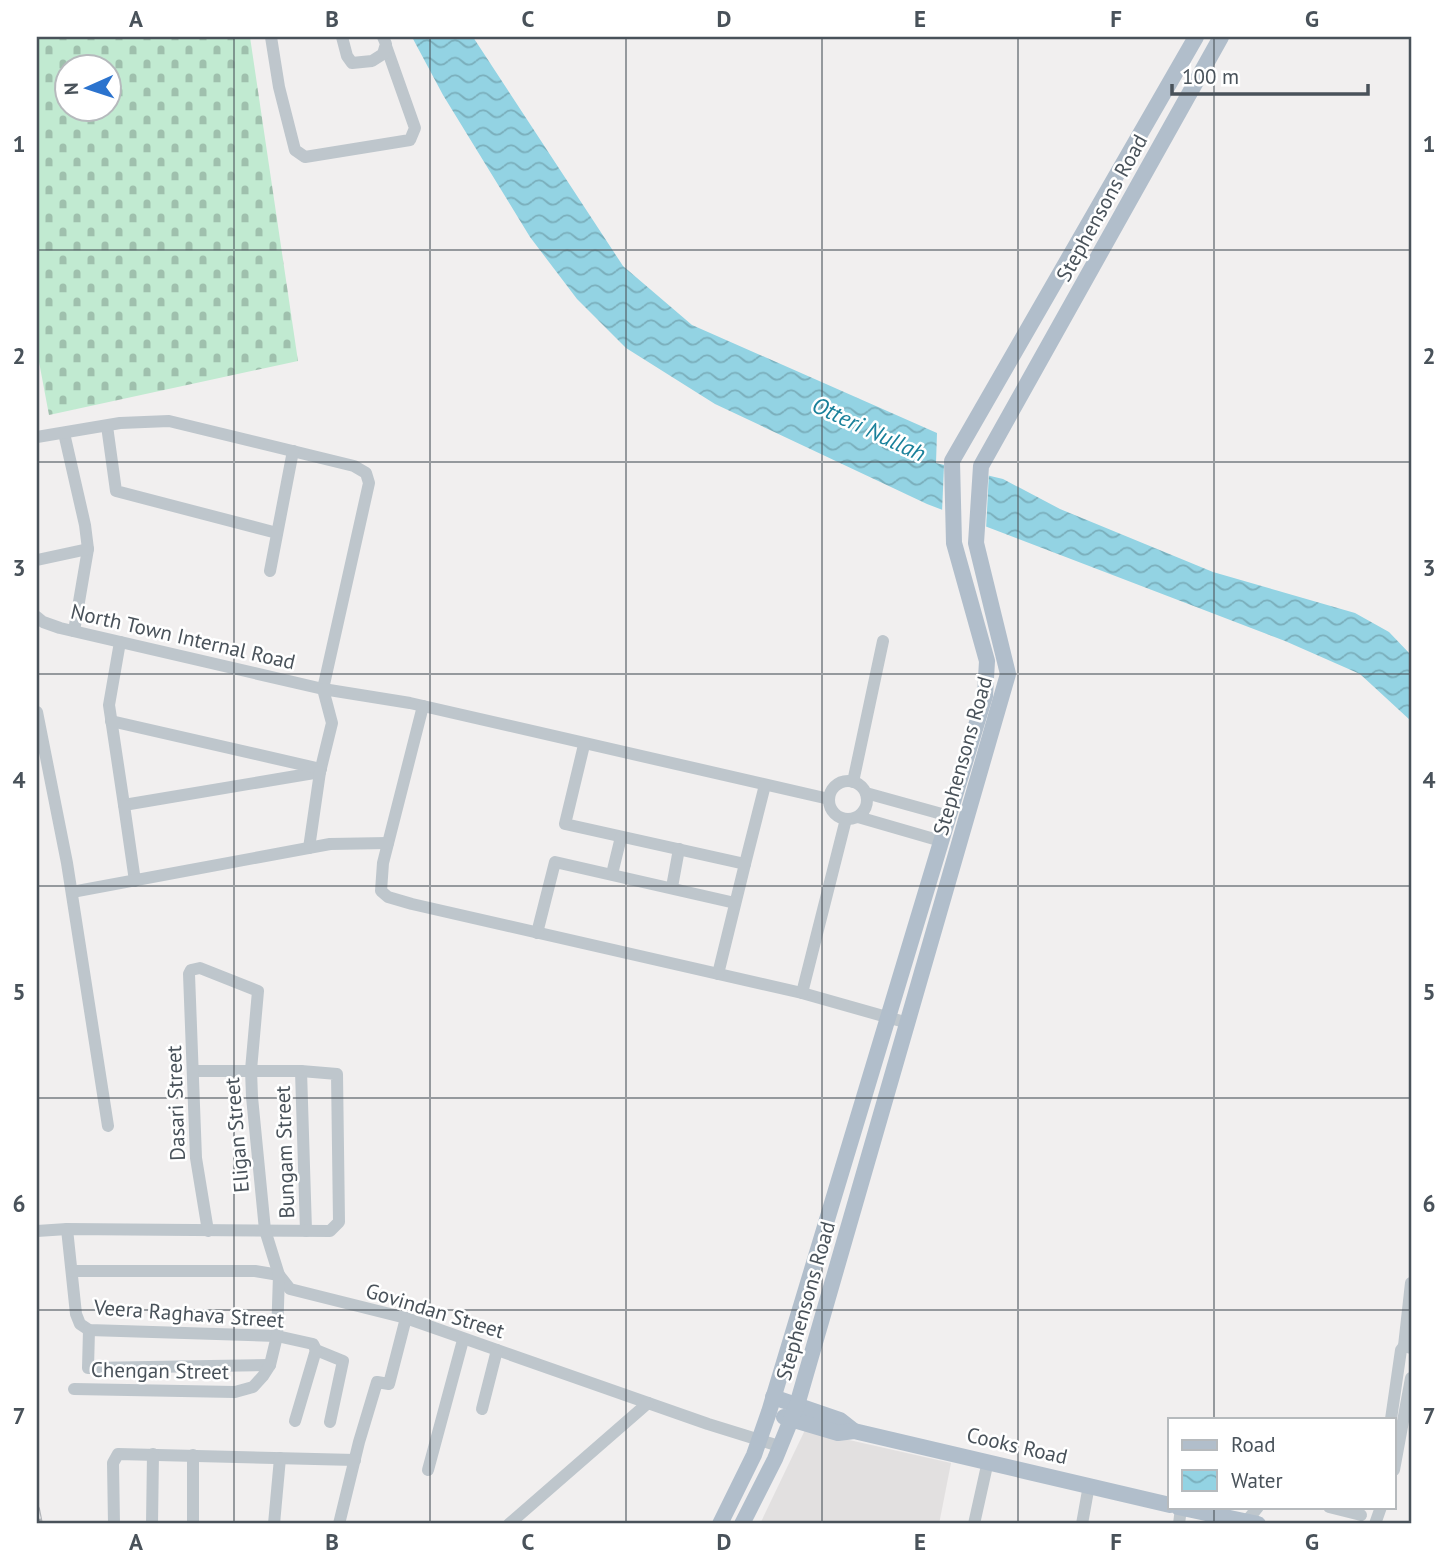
<svg xmlns="http://www.w3.org/2000/svg" width="1448" height="1561" font-family="'PT Sans',sans-serif">
<style>
.education{fill:#e2e0e0}
.cemetery{fill:url(#cemetery-stones);fill-rule:evenodd}
.water{fill:url(#water-waves)}
.pier{fill:#f1efef}
.lines{fill:none;stroke-linecap:round;stroke-linejoin:round}
.minor{stroke:#bec6cc;stroke-width:12}
.major{stroke:#b1becb;stroke-width:16}
.rail-casing{stroke:#b1b4b8;stroke-width:6}
.rail{stroke:#fff;stroke-width:3.5;stroke-dasharray:10;stroke-linecap:butt}
.grid{fill:none;stroke:#49525a;stroke-width:2;stroke-opacity:0.55}
.labels{text-anchor:middle;stroke-width:5;stroke-linejoin:round;paint-order:stroke}
.street-label{font-size:21px;fill:#49525a;stroke:#fff}
.water-label{font-size:23px;font-style:italic;fill:#1a819b;stroke:#fff}
.neatline{fill:none;stroke:#49525a;stroke-width:2.5}
.grid-label{font-size:23px;text-anchor:middle;font-weight:bold;fill:#49525a}
</style>
<defs>
<pattern id="cemetery-stones" width="16" height="16" patternUnits="userSpaceOnUse" patternTransform="scale(1.75)"><rect width="16" height="16" fill="#c1ead1"/><path d="M2 7V4a2 2 0 0 1 4 0v3zM10 15v-3a2 2 0 0 1 4 0v3z" fill="#9fc0ad"/></pattern>
<pattern id="water-waves" width="16" height="10" patternUnits="userSpaceOnUse" patternTransform="scale(1.75)"><rect width="16" height="10" fill="#93d3e3"/><path d="M0 5q4-4 8 0t8 0" fill="none" stroke="#7aaebb"/></pattern>
</defs>
<rect width="100%" height="100%" fill="#f1efef"/>
<path class="education" d="M805,1430l146,33 -12,61h-179z"/>
<path class="cemetery" d="M37,37h213l48,324 -249,54 -12,-64zM66,66h42v42h-42z"/>
<path class="water" d="M412,37h61l150,229 69,59 245,108 -1,30 67,16 57,30 153,63 142,41 34,19 22,23v66l-51,-47 -75,-33 -358,-137 -212,-100 -89,-56 -49,-49 -47,-62 -87,-142z"/>
<path class="pier" d="M944,465l19,1 26,6 -3,58 -44,-17z"/>
<g class="lines">
<g class="minor">
<path d="M271,37l8,50 16,63 10,7 105,-17 5,-12 -29,-82"/>
<path d="M342,37l5,19 5,7 20,-2 11,-7 3,-10 -3,-7"/>
<path d="M107,426l9,65 161,42"/>
<path d="M64,433l21,92 3,24 -14,82"/>
<path d="M37,437l83,-14 49,-2 185,45 12,7 3,10 -46,206 -263,-61 -17,-6 -6,-5"/>
<path d="M37,560l51,-11"/>
<path d="M270,571l23,-120"/>
<path d="M120,642l-11,63 15,100 196,-33 12,-49 -9,-34 87,14 419,96"/>
<path d="M423,706l-40,157 -2,28 7,6 24,7 390,89 106,30"/>
<path d="M37,712l30,151 41,263"/>
<path d="M111,721l210,48"/>
<path d="M584,745l-19,79 180,40 20,-79"/>
<circle cx="848" cy="800" r="19"/>
<path d="M853,782l30,-141"/>
<path d="M866,793l83,23"/>
<path d="M124,805l11,76"/>
<path d="M858,817l83,24"/>
<path d="M309,848l11,-76"/>
<path d="M612,874l9,-37"/>
<path d="M672,887l7,-38"/>
<path d="M72,892l258,-48 58,-1"/>
<path d="M537,933l18,-71 180,41"/>
<path d="M718,974l27,-110"/>
<path d="M802,993l44,-174"/>
<path d="M301,1071l5,160"/>
<path d="M67,1229l9,85 4,10 9,6 188,6 36,8 3,6 27,11 -13,61"/>
<path d="M37,1231l30,-2 263,2 9,-9 -2,-148 -36,-3h-107"/>
<path d="M73,1271h182l24,4 11,14 116,29 302,106 71,22"/>
<path d="M89,1330l-1,38 182,-3"/>
<path d="M1404,1346l7,-63"/>
<path d="M74,1389l161,3 18,-5 10,-11 7,-11 7,-29 2,-61 -14,-45 -13,-133 -1,-27 7,-79 -58,-23 -9,2 -2,4 7,184 12,73"/>
<path d="M482,1409l15,-59"/>
<path d="M1391,1419l10,-69 3,-4 7,2"/>
<path d="M295,1421l21,-71"/>
<path d="M428,1470l35,-130"/>
<path d="M1394,1470l17,-92"/>
<path d="M1329,1507l32,8"/>
<path d="M1246,1522l12,-15"/>
<path d="M114,1524l-1,-61 5,-9 237,6"/>
<path d="M152,1524l1,-70"/>
<path d="M193,1524v-69"/>
<path d="M274,1524l6,-66"/>
<path d="M339,1524l20,-82 18,-60 12,2 17,-66"/>
<path d="M509,1524l139,-121"/>
<path d="M974,1524l14,-63"/>
<path d="M1082,1524l7,-39"/>
<path d="M1179,1524l2,-16"/>
<path d="M1375,1524l6,-17"/>
</g>
<g class="major">
<path d="M773,1397l67,23 14,11"/>
<path d="M784,1417l54,16 16,-2 316,74"/>
<path d="M1178,1507l80,17"/>
<path d="M720,1524l34,-69 15,-43 216,-716 2,-35 -33,-118 -2,-82 244,-424"/>
<path d="M742,1524l33,-65 22,-54 211,-731 -32,-131 5,-77 240,-429"/>
</g>
<defs>
<path id="rail" d="M37,1509l3,15"/>
</defs>
<use href="#rail" class="rail-casing"/>
<use href="#rail" class="rail"/>
</g>
<path class="grid" d="M234,37v1487M430,37v1487M626,37v1487M822,37v1487M1018,37v1487M1214,37v1382M37,250h1374M37,462h1374M37,674h1374M37,886h1374M37,1098h1374M37,1310h1374M1214,1507v17"/>
<g class="labels">
<g class="street-label">
<text transform="translate(1102 208) rotate(-61)" y="7">Stephensons Road</text>
<text transform="translate(183 637) rotate(13)" y="7">North Town Internal Road</text>
<text transform="translate(963 756) rotate(-74)" y="7">Stephensons Road</text>
<text transform="translate(176 1103) rotate(-92)" y="7">Dasari Street</text>
<text transform="translate(237 1135) rotate(-95)" y="7">Eligan Street</text>
<text transform="translate(285 1152) rotate(-92)" y="7">Bungam Street</text>
<text transform="translate(806 1301) rotate(-74)" y="7">Stephensons Road</text>
<text transform="translate(435 1311) rotate(17)" y="7">Govindan Street</text>
<text transform="translate(189 1314) rotate(4)" y="7">Veera Raghava Street</text>
<text transform="translate(160 1371) rotate(1)" y="7">Chengan Street</text>
<text transform="translate(1017 1446) rotate(13)" y="7">Cooks Road</text>
</g>
<g class="water-label">
<text transform="translate(869 429) rotate(25)" y="8">Otteri Nullah</text>
</g>
</g>
<rect width="1448" height="1561" fill="none" stroke="#ffffff" stroke-width="77"/>
<rect x="1168" y="1418" width="228" height="91" fill="#ffffff" stroke="#b6babd" stroke-width="2"/>
<rect x="1182" y="1440" width="35" height="10" fill="#b1becb" stroke="#b6babd" stroke-width="2"/>
<text x="1231" y="1452" font-size="21" fill="#49525a">Road</text>
<rect x="1182" y="1470" width="35" height="21" fill="url(#water-waves)" stroke="#b6babd" stroke-width="2"/>
<text x="1231" y="1488" font-size="21" fill="#49525a">Water</text>
<g transform="translate(88 88) rotate(267)"><circle r="33" fill="#ffffff" stroke="#b6babd" stroke-width="2"/>
<path d="M0-5L12 26L0 18L-12 26Z" fill="#2b73ce"/>
<text y="-10" font-size="19" font-weight="bold" text-anchor="middle" fill="#49525a">N</text>
</g>
<path d="M1172 84v10h196v-10" fill="none" stroke="#49525a" stroke-width="3.5"/>
<text x="1182" y="84" font-size="21" fill="#49525a" stroke="#ffffff" stroke-width="5" paint-order="stroke">100 m</text>
<rect x="38" y="38" width="1372" height="1484" class="neatline"/>
<g class="grid-label">
<text x="136" y="27">A</text>
<text x="332" y="27">B</text>
<text x="528" y="27">C</text>
<text x="724" y="27">D</text>
<text x="920" y="27">E</text>
<text x="1116" y="27">F</text>
<text x="1312" y="27">G</text>
<text x="19" y="152">1</text>
<text x="1429" y="152">1</text>
<text x="19" y="364">2</text>
<text x="1429" y="364">2</text>
<text x="19" y="576">3</text>
<text x="1429" y="576">3</text>
<text x="19" y="788">4</text>
<text x="1429" y="788">4</text>
<text x="19" y="1000">5</text>
<text x="1429" y="1000">5</text>
<text x="19" y="1212">6</text>
<text x="1429" y="1212">6</text>
<text x="19" y="1424">7</text>
<text x="1429" y="1424">7</text>
<text x="136" y="1550">A</text>
<text x="332" y="1550">B</text>
<text x="528" y="1550">C</text>
<text x="724" y="1550">D</text>
<text x="920" y="1550">E</text>
<text x="1116" y="1550">F</text>
<text x="1312" y="1550">G</text>
</g>
</svg>
